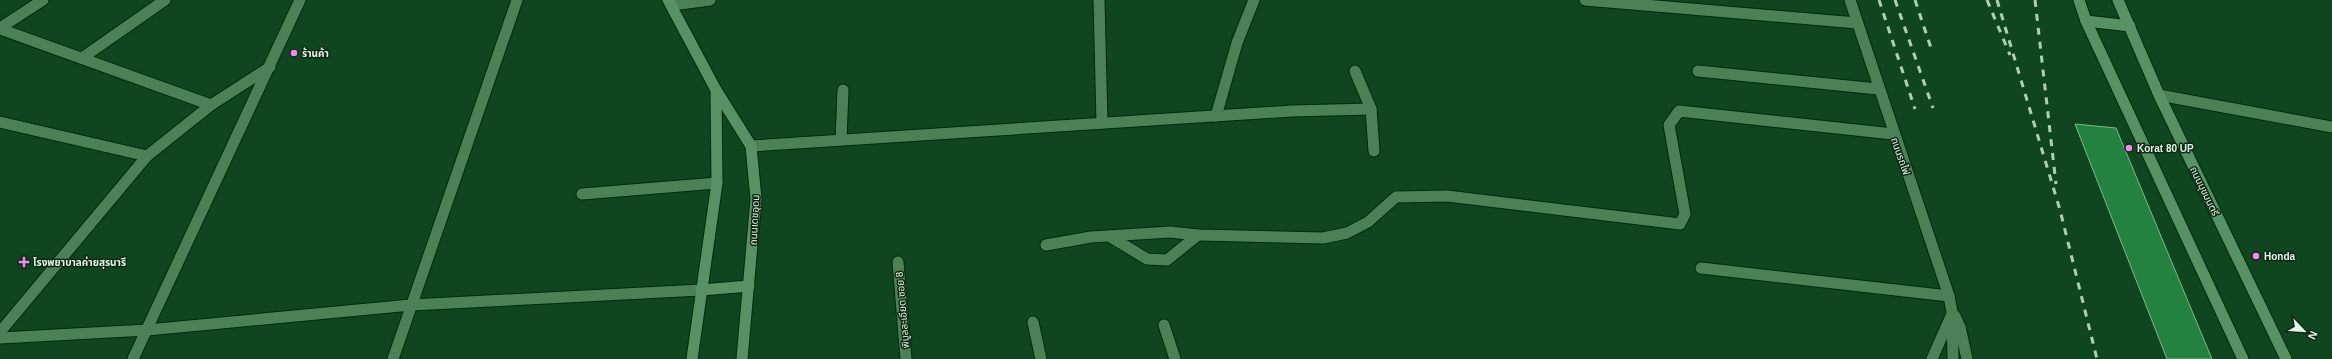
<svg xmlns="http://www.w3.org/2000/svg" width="2332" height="359" font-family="Helvetica,'Noto Sans Thai',sans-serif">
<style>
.building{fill:#248240;stroke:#82b88b}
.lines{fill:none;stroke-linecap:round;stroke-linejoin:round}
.minor-casing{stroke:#012a0d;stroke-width:13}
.secondary-casing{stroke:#012a0d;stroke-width:13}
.minor{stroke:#4c8157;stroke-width:11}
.secondary{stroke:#589264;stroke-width:11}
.rail{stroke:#add0b4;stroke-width:3;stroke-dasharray:7 7;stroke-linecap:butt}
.poi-dot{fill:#f589ef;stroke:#112716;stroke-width:1.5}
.labels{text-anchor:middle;stroke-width:3;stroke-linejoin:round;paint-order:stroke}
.poi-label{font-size:10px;font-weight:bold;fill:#defae2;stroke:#112716;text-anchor:start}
.street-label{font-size:10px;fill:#defae2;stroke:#112716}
</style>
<rect width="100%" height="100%" fill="#0f461f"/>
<path class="building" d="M2075,124l41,4 96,231h-45z"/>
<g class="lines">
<defs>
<g id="minor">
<path d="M1099,0l3,123"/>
<path d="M1585,0l272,23"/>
<path d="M1850,0l99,296 3,16 1,47"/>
<path d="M672,5l38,-5"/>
<path d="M0,28l43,-28"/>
<path d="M0,29l211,76"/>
<path d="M82,58l83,-58"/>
<path d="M1355,71l16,38 3,42"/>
<path d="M1698,71l180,18"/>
<path d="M2159,95l173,32"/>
<path d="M1216,116l21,-73 17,-43"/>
<path d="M0,122l147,34"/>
<path d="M841,140l2,-50"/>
<path d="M751,146l541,-35 79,-2"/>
<path d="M582,194l135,-11"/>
<path d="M1109,236l38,23 20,1 31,-25"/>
<path d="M1046,245l45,-8 79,-5 28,3 125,3 24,-5 21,-11 28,-25 51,-1 233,28 5,-10 -16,-89 10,-14 214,23"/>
<path d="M898,262l8,97"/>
<path d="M1701,268l248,28"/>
<path d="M1955,316l5,11 7,32"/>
<path d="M1033,322l8,37"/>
<path d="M1164,325l11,34"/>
<path d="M0,332l147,-176 64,-51 59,-38"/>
<path d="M0,338l147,-8 264,-25 290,-15"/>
<path d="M133,359l167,-359"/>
<path d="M393,359l124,-359"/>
<path d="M1932,359l19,-43"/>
</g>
<g id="secondary">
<path d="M668,0l48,90 35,56 5,53 -14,160"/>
<path d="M2079,0l7,21 157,338"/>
<path d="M2118,0l41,95 127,264"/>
<path d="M2086,21l44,5"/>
<path d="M701,290l48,-4"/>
<path d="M692,359l25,-176 -1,-92"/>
</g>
</defs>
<use href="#minor" class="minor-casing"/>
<use href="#secondary" class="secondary-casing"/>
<use href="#minor" class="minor"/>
<use href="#secondary" class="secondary"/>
<g class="rail">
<path d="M1879,0l36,109"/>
<path d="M1895,0l38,108"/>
<path d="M1915,0l16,48"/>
<path d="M1987,0l23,55"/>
<path d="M1997,0l63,210 37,149"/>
<path d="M2035,0l21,184"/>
</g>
</g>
<g class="poi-dot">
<circle cx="294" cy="53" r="4"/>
<circle cx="2129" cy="148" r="4"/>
<circle cx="2256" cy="256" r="4"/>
<path d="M22 256h4v4h4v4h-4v4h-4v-4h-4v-4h4z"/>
</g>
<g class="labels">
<g class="poi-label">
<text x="302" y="57">ร้านค้า</text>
<text x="2137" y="152">Korat 80 UP</text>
<text x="2264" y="260">Honda</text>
<text x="33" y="266">โรงพยาบาลค่ายสุรนารี</text>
</g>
<g class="street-label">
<text transform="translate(1901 156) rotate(71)" y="4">ถนนรถไฟ</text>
<text transform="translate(2205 191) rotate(64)" y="4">ถนนมุขมนตรี</text>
<text transform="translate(754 220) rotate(-87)" y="4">ถนนเดชอุดม</text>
<text transform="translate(902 310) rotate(-95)" y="4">พิบูลละเอียด ซอย 8</text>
</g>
</g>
<g transform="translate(2304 331) rotate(115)" stroke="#112716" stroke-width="3" paint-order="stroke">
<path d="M0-3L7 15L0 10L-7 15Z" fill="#defae2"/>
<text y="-6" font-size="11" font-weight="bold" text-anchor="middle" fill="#defae2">N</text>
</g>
</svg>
